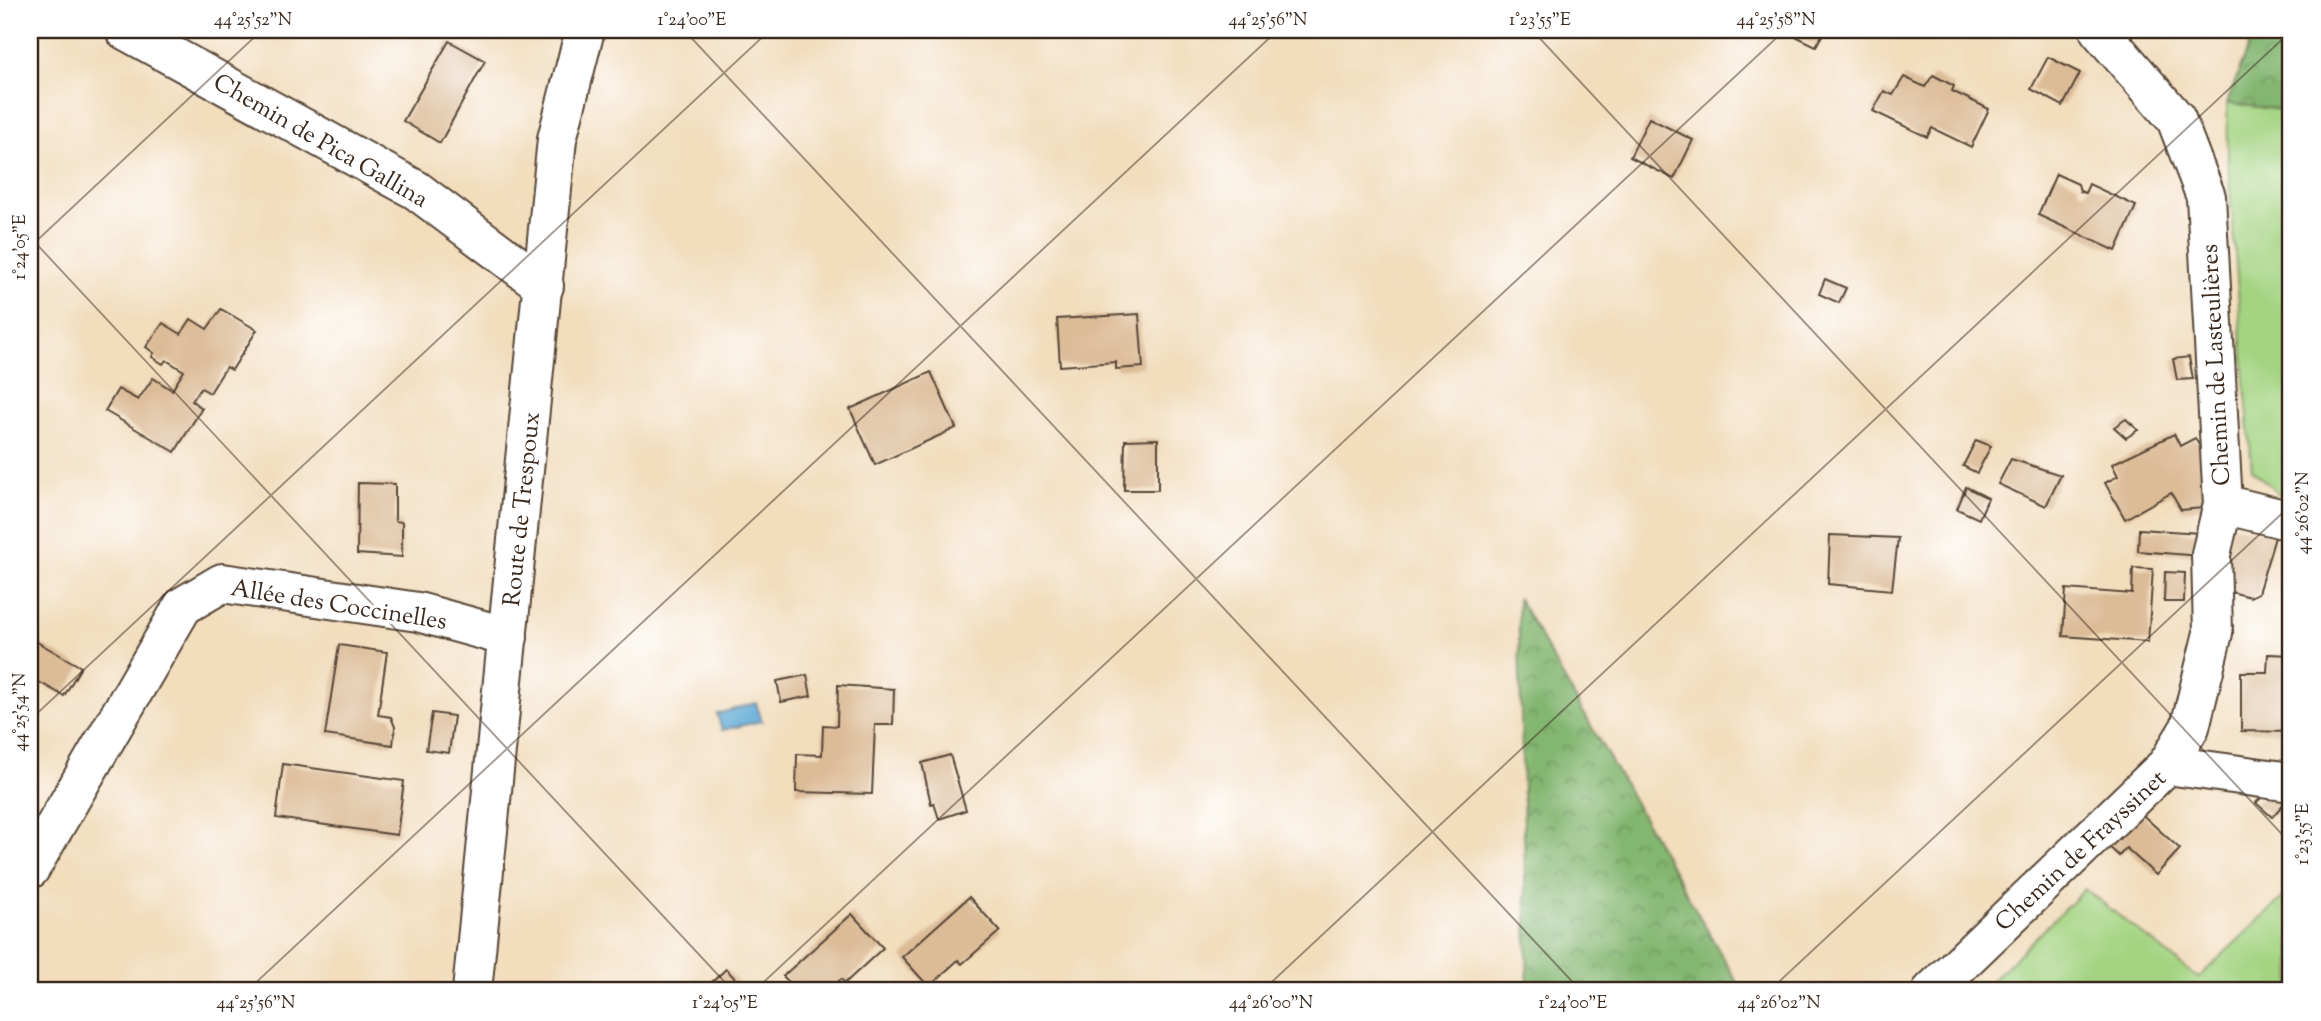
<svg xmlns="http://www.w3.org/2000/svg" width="2321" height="1021" font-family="'Sorts Mill Goudy',serif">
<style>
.green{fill:#a4d482;stroke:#707f50;stroke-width:2}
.forest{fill:url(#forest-crowns);stroke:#5f7047;stroke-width:2}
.water{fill:#5da9d5;stroke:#4c6a7a;stroke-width:2}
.building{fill:#dcbb97}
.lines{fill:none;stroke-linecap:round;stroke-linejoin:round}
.minor-casing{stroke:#564536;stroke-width:42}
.minor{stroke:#fff;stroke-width:38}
.ticks{fill:none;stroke:#3b2a1e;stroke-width:2;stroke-opacity:0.45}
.labels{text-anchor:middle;stroke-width:7;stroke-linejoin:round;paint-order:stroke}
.street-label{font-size:24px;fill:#3b2a1e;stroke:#fff}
.neatline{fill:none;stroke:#3b2a1e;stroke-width:2.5}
.ticks-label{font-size:18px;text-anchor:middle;fill:#3b2a1e}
</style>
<defs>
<pattern id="forest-crowns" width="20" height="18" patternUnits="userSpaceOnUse" patternTransform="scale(1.75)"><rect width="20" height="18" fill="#83b670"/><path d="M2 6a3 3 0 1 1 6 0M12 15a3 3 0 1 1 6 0" fill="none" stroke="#6c945b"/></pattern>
</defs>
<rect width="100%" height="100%" fill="#fff"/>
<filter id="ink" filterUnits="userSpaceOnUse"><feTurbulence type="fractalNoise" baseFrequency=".0143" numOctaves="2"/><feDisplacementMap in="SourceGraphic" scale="14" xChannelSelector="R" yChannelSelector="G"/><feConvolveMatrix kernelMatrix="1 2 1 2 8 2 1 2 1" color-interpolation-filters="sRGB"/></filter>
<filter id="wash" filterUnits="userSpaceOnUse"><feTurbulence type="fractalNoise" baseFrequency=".00686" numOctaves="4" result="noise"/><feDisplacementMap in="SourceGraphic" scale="28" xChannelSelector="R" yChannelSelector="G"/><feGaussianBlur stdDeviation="1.57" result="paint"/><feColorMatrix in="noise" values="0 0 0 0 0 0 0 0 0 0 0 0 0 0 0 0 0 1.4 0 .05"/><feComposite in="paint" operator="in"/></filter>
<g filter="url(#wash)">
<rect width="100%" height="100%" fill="#f2ddbd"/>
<g class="green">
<path d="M2227,103l64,8v388l-8,-2 -31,-27 -24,-307z"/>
<path d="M2085,889l113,89 93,-88v101h-310z"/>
</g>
<g class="forest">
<path d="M2255,30h36v81l-64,-8z"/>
<path d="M1518,598l224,393h-214z"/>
</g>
<path class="water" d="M756,703l6,18 -40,9 -5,-16z"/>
<g id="blocks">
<g class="building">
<path d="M1783,30h42l-9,16z"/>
<path d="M449,41l36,20 -45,82 -37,-22z"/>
<path d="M2048,57l32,16 -17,33 -32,-17z"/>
<path d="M1933,75l21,11 -2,5 37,18 -18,38 -39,-19 -5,9 -54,-26 11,-20 9,4 11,-18 21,10z"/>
<path d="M1649,118l44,22 -19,39 -44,-22z"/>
<path d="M2056,174l22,10 2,7 5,2 4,-9 47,22 -20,45 -78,-36z"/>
<path d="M1825,279l21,9 -7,15 -20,-9z"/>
<path d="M221,309l36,21 -25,40 -6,-3 -16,26 -9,-5 -9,13 10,7 -27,44 -70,-41 13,-22 20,11 15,-22 19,12 12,-19 -18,-11 -3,4 -11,-7 2,-4 -8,-6 17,-24 18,11 10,-15 16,10z"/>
<path d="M1139,314l4,53 -27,2v-7l-56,4 -3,-47z"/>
<path d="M2189,357l4,22 -16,1 -4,-21z"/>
<path d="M931,372l25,56 -81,37 -25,-56z"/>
<path d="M2126,419l12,11 -12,8 -12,-11z"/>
<path d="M2174,434l6,12 15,-8 20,35 -1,34 -33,3 -10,-17 -46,26 -20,-36 13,-7 -6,-12z"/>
<path d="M1158,439v51h-34l1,-50z"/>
<path d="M1976,440l15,6 -14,27 -14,-7z"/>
<path d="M2011,459l50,16 -15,31 -48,-22z"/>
<path d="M358,483l37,1v37l7,1v35l-45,-3z"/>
<path d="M1966,487l22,11 -9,21 -22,-10z"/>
<path d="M2230,525l46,9 -18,59 -8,4 -34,-9z"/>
<path d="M2139,529l61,4 1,23 -63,-5z"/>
<path d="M1830,535l68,3 -6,52 -64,-6z"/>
<path d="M2133,568l20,1 -5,73 -85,-6 3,-47 66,5z"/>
<path d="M2165,572l20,1 -1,29h-20z"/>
<path d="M32,639l49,28 -17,29 -34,-19z"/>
<path d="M339,645l48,7 -9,63 13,2 4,10 -2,18 -68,-10z"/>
<path d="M2268,654l23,1v77l-50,-1v-59h26z"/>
<path d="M807,675l4,21 -30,6 -4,-21z"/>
<path d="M838,685l56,4 -1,36h-18l-3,69 -76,-2 1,-38 25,1 1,-30 14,1z"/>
<path d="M432,713l22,3 -5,37 -23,-3z"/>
<path d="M950,755l16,55 -27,9 -5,-16 -3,1 -9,-41z"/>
<path d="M283,764l121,17 -7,54 -121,-17z"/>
<path d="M2273,785l15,14 -16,18 -16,-14z"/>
<path d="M2135,808l45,41 -24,26 -30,-27 -7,8 -15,-14z"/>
<path d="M969,897l31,34 -38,33 -4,-4 -29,27 -27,-30z"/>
<path d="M852,914l31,34 -38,35 -4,-4 -14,12h-30l-14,-15z"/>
<path d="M726,969l21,22h-45l9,-8z"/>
</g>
</g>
</g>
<g filter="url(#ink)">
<use href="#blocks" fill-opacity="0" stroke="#564536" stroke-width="2"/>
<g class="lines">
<defs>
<g id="minor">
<path d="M125,30l291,160 128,96"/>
<path d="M2223,504l68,17"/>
<path d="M2167,765l124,17"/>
<path d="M30,869l153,-263 39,-23 196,29 90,25"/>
<path d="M472,991l85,-852 28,-109"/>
<path d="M1932,991l235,-226 23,-38 23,-94 -2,-79 12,-50 -17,-307 -30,-78 -77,-89"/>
</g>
</defs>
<use href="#minor" class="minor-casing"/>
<use href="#minor" class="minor"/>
</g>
</g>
<path class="ticks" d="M684,30l897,961M1532,30l759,814M30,237l703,754M30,247l232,-217M30,720l740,-690M247,991l1031,-961M754,991l1031,-961M1262,991l1029,-960M1769,991l522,-486M2277,991l14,-13"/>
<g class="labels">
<g class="street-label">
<text transform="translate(321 140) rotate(30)" y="8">Chemin de Pica Gallina</text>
<text transform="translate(2215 365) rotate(-93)" y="8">Chemin de Lasteulières</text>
<text transform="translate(521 509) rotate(-84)" y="8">Route de Trespoux</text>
<text transform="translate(339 604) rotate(9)" y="8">Allée des Coccinelles</text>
<text transform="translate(2080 850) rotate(-43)" y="8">Chemin de Frayssinet</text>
</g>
</g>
<rect width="2321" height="1021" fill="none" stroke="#fff" stroke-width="77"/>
<rect x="38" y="38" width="2244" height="944" class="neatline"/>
<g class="ticks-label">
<text x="253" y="25">44°25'52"N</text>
<text x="692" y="25">1°24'00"E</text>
<text x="1268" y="25">44°25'56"N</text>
<text x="1540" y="25">1°23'55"E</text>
<text x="1776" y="25">44°25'58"N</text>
<text transform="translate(19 247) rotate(-90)" y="6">1°24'05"E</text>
<text transform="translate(2302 513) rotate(-90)" y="6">44°26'02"N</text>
<text transform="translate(19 712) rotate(-90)" y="6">44°25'54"N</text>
<text transform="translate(2302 834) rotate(-90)" y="6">1°23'55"E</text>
<text x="256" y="1008">44°25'56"N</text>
<text x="725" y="1008">1°24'05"E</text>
<text x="1271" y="1008">44°26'00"N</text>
<text x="1573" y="1008">1°24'00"E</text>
<text x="1779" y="1008">44°26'02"N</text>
</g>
</svg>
